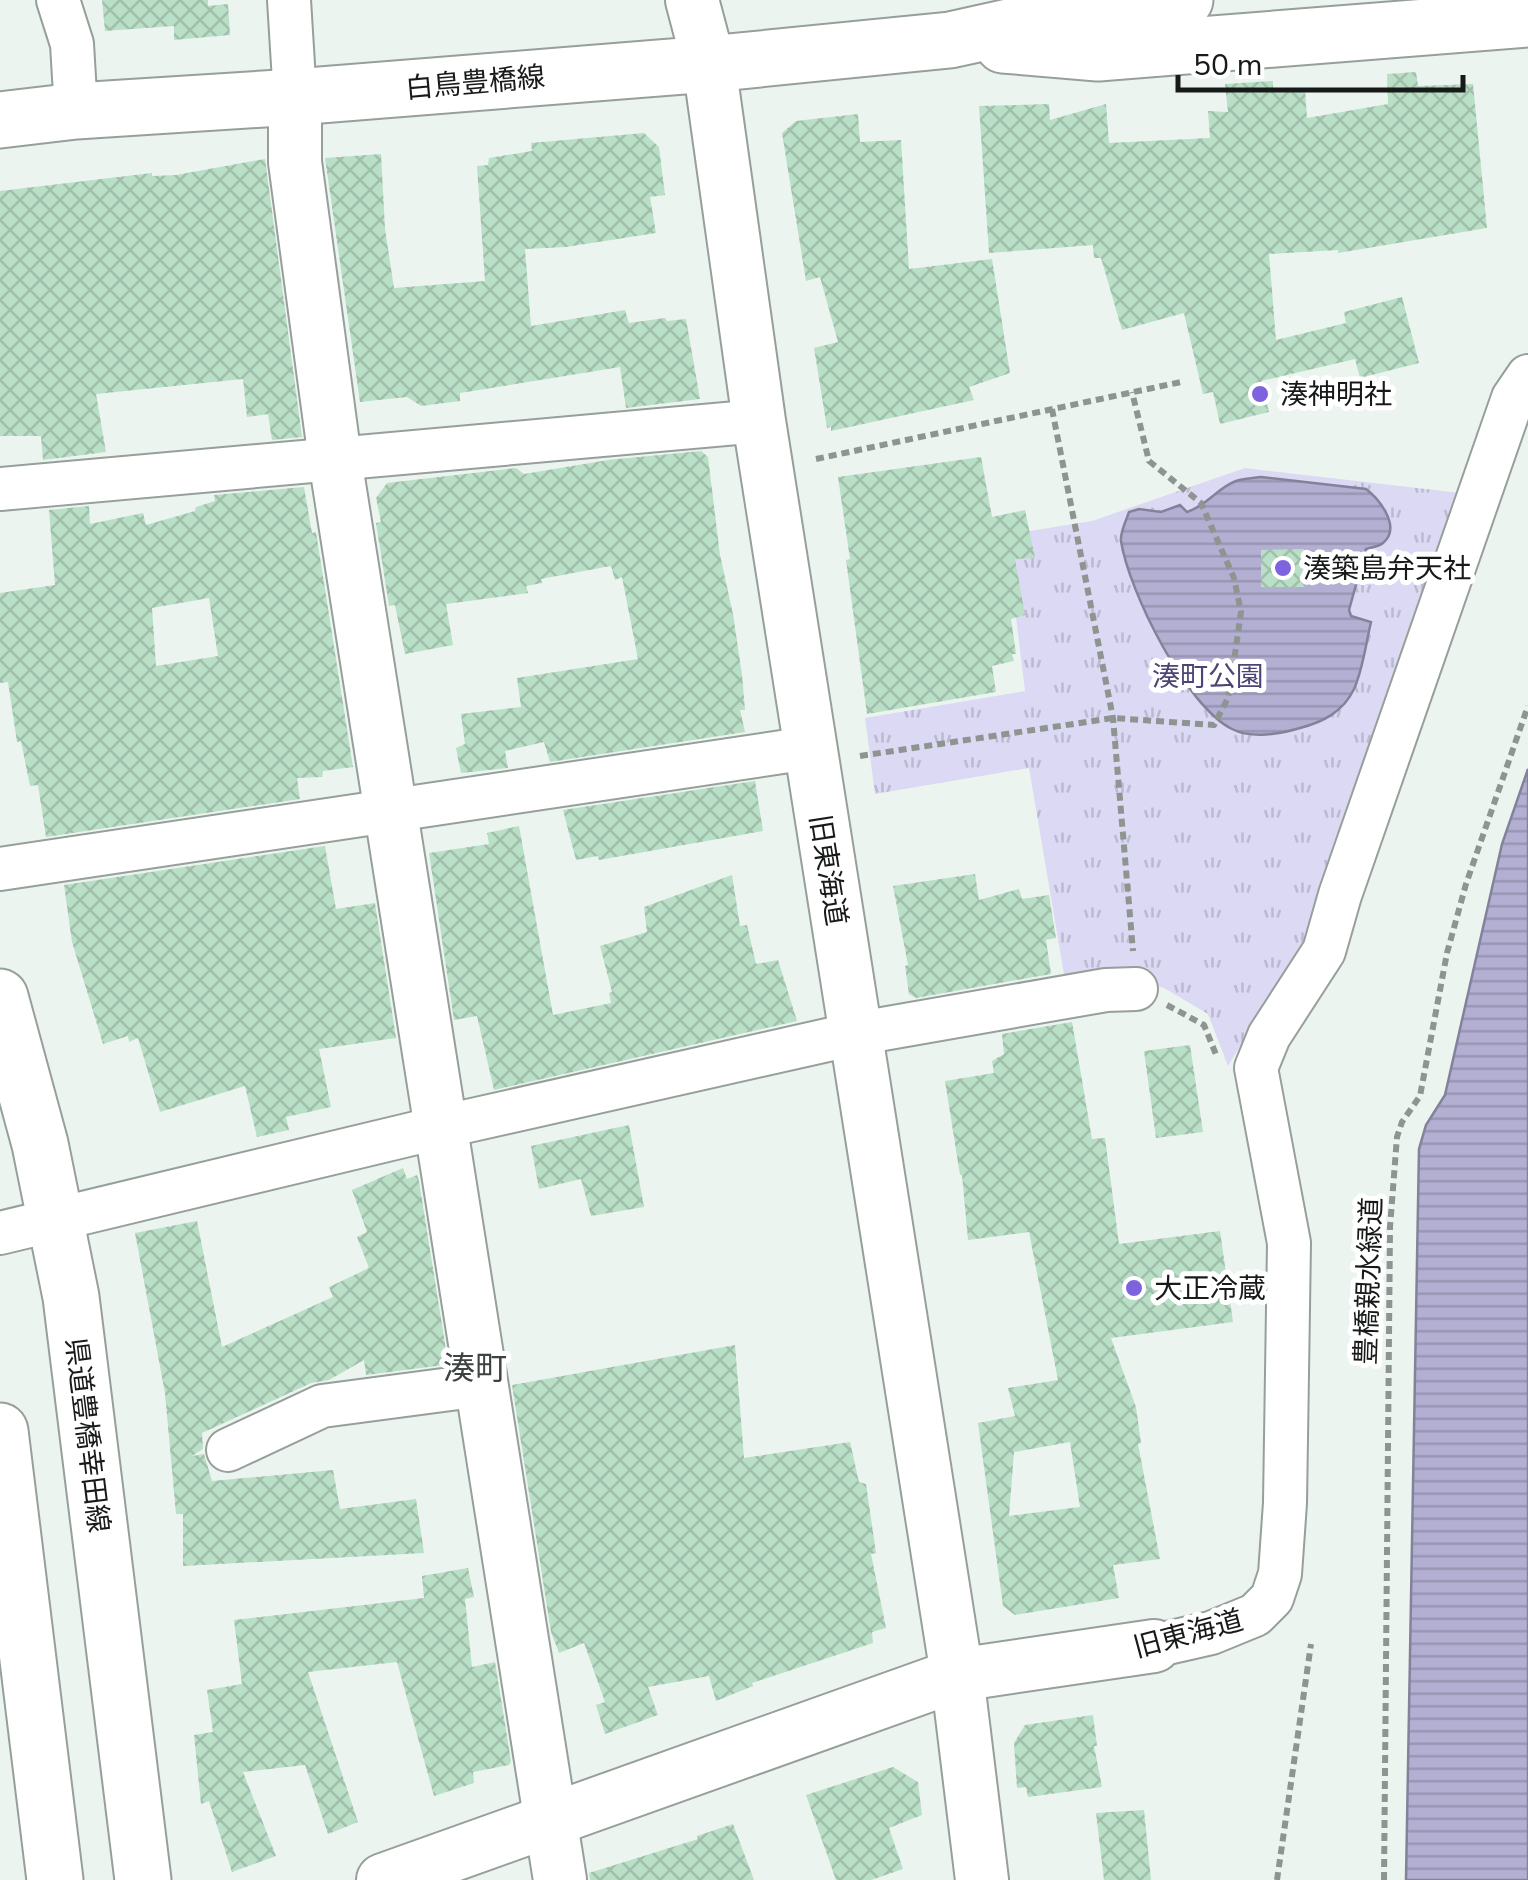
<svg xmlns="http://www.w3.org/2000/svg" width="1528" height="1880" font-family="'Nunito Sans','Noto Sans JP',sans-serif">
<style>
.park{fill:url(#park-tufts)}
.water{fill:url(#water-rules);stroke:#84829b;stroke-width:2.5}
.building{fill:url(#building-cross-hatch);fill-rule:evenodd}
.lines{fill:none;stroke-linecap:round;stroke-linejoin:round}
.minor-casing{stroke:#979f9a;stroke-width:46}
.tertiary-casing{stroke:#979f9a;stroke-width:56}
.secondary-casing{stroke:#979f9a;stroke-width:59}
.path{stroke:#8e9490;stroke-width:6;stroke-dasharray:8 5;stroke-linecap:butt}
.minor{stroke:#fff;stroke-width:42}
.tertiary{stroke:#fff;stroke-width:52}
.secondary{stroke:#fff;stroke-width:55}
.poi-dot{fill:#7e63de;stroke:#fff;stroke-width:4}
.labels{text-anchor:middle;stroke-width:10;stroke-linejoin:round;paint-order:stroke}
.street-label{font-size:28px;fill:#171a18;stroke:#fff}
.poi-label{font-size:28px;fill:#171a18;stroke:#fff;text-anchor:start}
.park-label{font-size:28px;fill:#4c4475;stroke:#fff}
.quarter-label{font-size:32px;fill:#3d4440;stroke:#fff}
</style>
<defs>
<pattern id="park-tufts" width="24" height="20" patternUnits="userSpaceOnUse" patternTransform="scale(2.5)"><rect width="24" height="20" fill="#dbd9f4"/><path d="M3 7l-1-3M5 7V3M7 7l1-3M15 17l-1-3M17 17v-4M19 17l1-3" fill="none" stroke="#bbbad0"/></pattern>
<pattern id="water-rules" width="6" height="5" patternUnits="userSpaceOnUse" patternTransform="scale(2.5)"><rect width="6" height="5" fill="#b3afd3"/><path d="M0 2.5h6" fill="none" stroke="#9996b4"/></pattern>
<pattern id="building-cross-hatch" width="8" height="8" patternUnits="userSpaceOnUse" patternTransform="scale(2.5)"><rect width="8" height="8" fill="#badfc7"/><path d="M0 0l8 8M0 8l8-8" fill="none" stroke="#9fbfaa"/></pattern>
</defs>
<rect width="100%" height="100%" fill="#ecf4ef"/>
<path class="park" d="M1245,468l224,26 -154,427 -87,145 -20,-52 -44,-26 -40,-11 -58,9 -37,-218 -154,26 -10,-76 160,-27 -19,-156 86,-14z"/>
<g class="water">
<path d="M1261,477l105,12c13,10 36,38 17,54 -5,4 -11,4 -17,6l-17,61 2,6 20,6c-5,21 -8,47 -17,67 -11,23 -31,33 -54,39 -19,6 -49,11 -68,1 -46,-23 -103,-137 -111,-188 -1,-9 5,-20 8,-29l10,-3 22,3 19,-7 7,7c21,-7 30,-24 49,-31 8,-3 17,-3 25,-4z"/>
<path d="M1528,769v1111h-122l13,-731 7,-24 19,-30 57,-251z"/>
</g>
<g class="building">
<path d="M102,0h106v6l20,-2 2,31 -56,5v-14l-69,5z"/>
<path d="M1416,72l2,14 55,-2 14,144 -149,25v-3l-69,4 7,86 70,-17 -2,-11 58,-15 17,66 -59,15 -5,-19 -94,22 8,31 -49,12 -7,-32 -10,2 -19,-81 -62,17 -21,-72h-7l-1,-13 -104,8 -10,-147 70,-2 1,16 56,-16 3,39 101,-5 -2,-27 20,1 -3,-28 48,-3v7l32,1 2,29 81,-14 -1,-30z"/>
<path d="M858,114l2,28 41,-2 8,129 83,-10 18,114 -41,14 5,13 -143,31v-4l-4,1 -13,-80 24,-6 -18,-65 -14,4 -24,-148 14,-12z"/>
<path d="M644,133l15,14 6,48 -15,2 6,36 -90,14 -41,2 6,77 94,-16 4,13 36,-5 2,3 19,-2 14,80 -74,9 -6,-41 -160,26v8l-39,5 -14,-9 -47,5 -35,-244 56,-4 4,75 9,59 91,-7 -8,-115 11,-1 1,-7 43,-7 -1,-8z"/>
<path d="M265,159l37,278 -30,3 -4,-26 -21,3 -4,-38 -147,15 10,58 -63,8 -2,-24h-41v-245l152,-18v3l24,-1z"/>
<path d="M701,451l7,6 12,98 13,59 9,61 3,35h-5l5,22 -195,30 -6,-20 -39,9 3,17 -47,5 -5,-25 9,-4 -4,-30 60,-7 -4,-29 121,-19 -16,-82 -7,3 -4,-14 -70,13 1,4 -16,3 2,7 -82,11 7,41 -48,9 -10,-49 -6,1 -13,-83 5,-1 -5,-24 11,-15 129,-15 8,6 84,-14z"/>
<path d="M981,457l11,60 33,-7 10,48 -20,1 10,56 -14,4 5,35h-4l2,7 -22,5 4,26 -129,22 -21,-154 4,-1 -12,-82z"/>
<path d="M304,487l8,46 4,-1 37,235 -30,4 -1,6 -25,1 3,21 -254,38 -8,-52 -8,1 -9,-45 -4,1 -9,-60 -8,1v-90l55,-8 -6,-75 40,-4 1,18 53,-11 3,12 49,-14 1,-4 19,-6 -1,-6zM209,598l9,58 -62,10 -4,-58z"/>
<path d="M1304,549v38h-43v-37z"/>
<path d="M755,781l8,50 -164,29 -1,-4 -22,4 -13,-50z"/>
<path d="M519,826l34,189 58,-12 -2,-10 3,-1 -12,-46 47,-14 -3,-25 88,-32 8,51 7,-1 9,39 22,-4 19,61 -303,69 -17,-74 -23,4 -25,-167 60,-9 -2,-11z"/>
<path d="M325,846l11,63 39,-6 21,135 -77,11 12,58 -45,10 3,13 -32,7 -12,-51 -85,26 -22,-74 -9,4 -1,-6 -25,8 -31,-102 -8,-57z"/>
<path d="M975,874l4,26 40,-11 3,10 27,-4 7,43 -10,2 5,34 -135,24 -7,-4 -4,-28 3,-1 -15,-79z"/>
<path d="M1072,1022l20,117 13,-1 14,106 101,-13 13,91 -122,16 25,69 5,36 -3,1 22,115 -47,6 6,33 -104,17 -12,-9 -25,-183 37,-7 -7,-28 50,-8 -29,-148 -61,8 -6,-65h-2l-15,-94 49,-8 -2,-12 12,-7 -2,-20zM1070,1442l10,65 -71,9 5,-64z"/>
<path d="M1190,1045l13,87 -47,6 -12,-87z"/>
<path d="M629,1125l15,82 -53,9 -10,-37 -42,10 -8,-43z"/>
<path d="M403,1168l4,11 10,-4 2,6 28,175 -4,1 1,8 -78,10 -2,-15 -35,20 -18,3 -109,50 1,16 -11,7 12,-2 8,27 121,-11 7,39 76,-10 8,54 -241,13v-52h-7l-11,-121 -30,-160 62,-12 25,126 111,-50 -4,-10 40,-19 -12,-31 10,-5 -15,-42z"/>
<path d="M735,1345l9,113 106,-16 9,40 7,2 10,69 -5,1 15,74 -14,4 1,11 -121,40 1,3 -37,15 -7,-25 -61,11 10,28 -53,19 -9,-29 9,-3 -21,-59 -25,10 -8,-21 -39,-247z"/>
<path d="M468,1568l6,29 -9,2 7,68 23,-5 16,99 -2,4 -36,7 1,11 -40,13 -37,-134 -89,10 50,150 -30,12 -23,-69 -62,7 33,84 -44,16 -23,-71 -8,3 -7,-69 19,-3 -6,-42 35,-6 -8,-64 190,-22 -2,-22z"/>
<path d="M1093,1715l4,31h-3l8,41 -74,10 -2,-10 -9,1 -3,-45 11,-18z"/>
<path d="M893,1767l25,15 4,33 -33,13 14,41 -32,11h-35l-30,-85z"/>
<path d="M1144,1810l7,70h-47l-8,-67z"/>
<path d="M733,1824l21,56h-164l-1,-7 109,-34 -1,-3z"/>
</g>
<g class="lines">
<defs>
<g id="minor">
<path d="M58,0l14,44 4,67"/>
<path d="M289,0l6,97"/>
<path d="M0,489l759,-68"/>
<path d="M0,869l809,-121"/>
<path d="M0,1233l441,-106 413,-93 252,-44 30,-1"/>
<path d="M228,1450l94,-44 159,-21"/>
<path d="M1154,1646l57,-13 44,-18 17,-17 8,-24 5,-71 4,-260 -33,-175 13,-32 55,-85 16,-56 173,-497 15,-22"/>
</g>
<g id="tertiary">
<path d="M692,0l17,64 50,357 198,1254 25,205"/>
<path d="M295,97v65l40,297 225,1421"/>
<path d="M383,1880l574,-205 197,-29"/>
</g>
<g id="secondary">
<path d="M1003,45l95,8 430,-34"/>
<path d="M0,120l76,-9 219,-14 414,-33 241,-24 145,-32 90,-8"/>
<path d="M0,997l40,147 31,153 72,583"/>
<path d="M0,1431l55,449"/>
</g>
</defs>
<use href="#minor" class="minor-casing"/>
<use href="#tertiary" class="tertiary-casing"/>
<use href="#secondary" class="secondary-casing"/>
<g class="path">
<path d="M1052,409l61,309 20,233"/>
<path d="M816,459l365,-77"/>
<path d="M860,756l253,-38 101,7 14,-27 6,-37 7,-49 -7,-34 -33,-75 -52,-42 -17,-69"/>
<path d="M1167,1005l37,20 13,32"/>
<path d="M1277,1880l34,-236"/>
<path d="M1384,1880l6,-653 7,-90 5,-15 18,-26 27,-143 19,-69 62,-178"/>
</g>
<use href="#minor" class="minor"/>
<use href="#tertiary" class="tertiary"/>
<use href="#secondary" class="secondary"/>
</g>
<g class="poi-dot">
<circle cx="1260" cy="394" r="10"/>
<circle cx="1283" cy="568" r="10"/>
<circle cx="1134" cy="1288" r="10"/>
</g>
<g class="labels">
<g class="street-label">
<text transform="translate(475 82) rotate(-5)" y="10">白鳥豊橋線</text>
<text transform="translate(829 870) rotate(81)" y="10">旧東海道</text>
<text transform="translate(1368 1281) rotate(-88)" y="10">豊橋親水緑道</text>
<text transform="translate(88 1435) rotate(83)" y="10">県道豊橋幸田線</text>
<text transform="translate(1188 1633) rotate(-15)" y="10">旧東海道</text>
</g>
<g class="poi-label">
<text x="1280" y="404">湊神明社</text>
<text x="1303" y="578">湊築島弁天社</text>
<text x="1154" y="1298">大正冷蔵</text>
</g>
<g class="park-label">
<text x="1208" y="686">湊町公園</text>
</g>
<g class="quarter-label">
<text x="475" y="1379">湊町</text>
</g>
</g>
<path d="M1178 75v15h285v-15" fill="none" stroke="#171a18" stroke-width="5"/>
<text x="1193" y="75" font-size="30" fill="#171a18" stroke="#ffffff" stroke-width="8" paint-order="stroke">50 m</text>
</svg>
